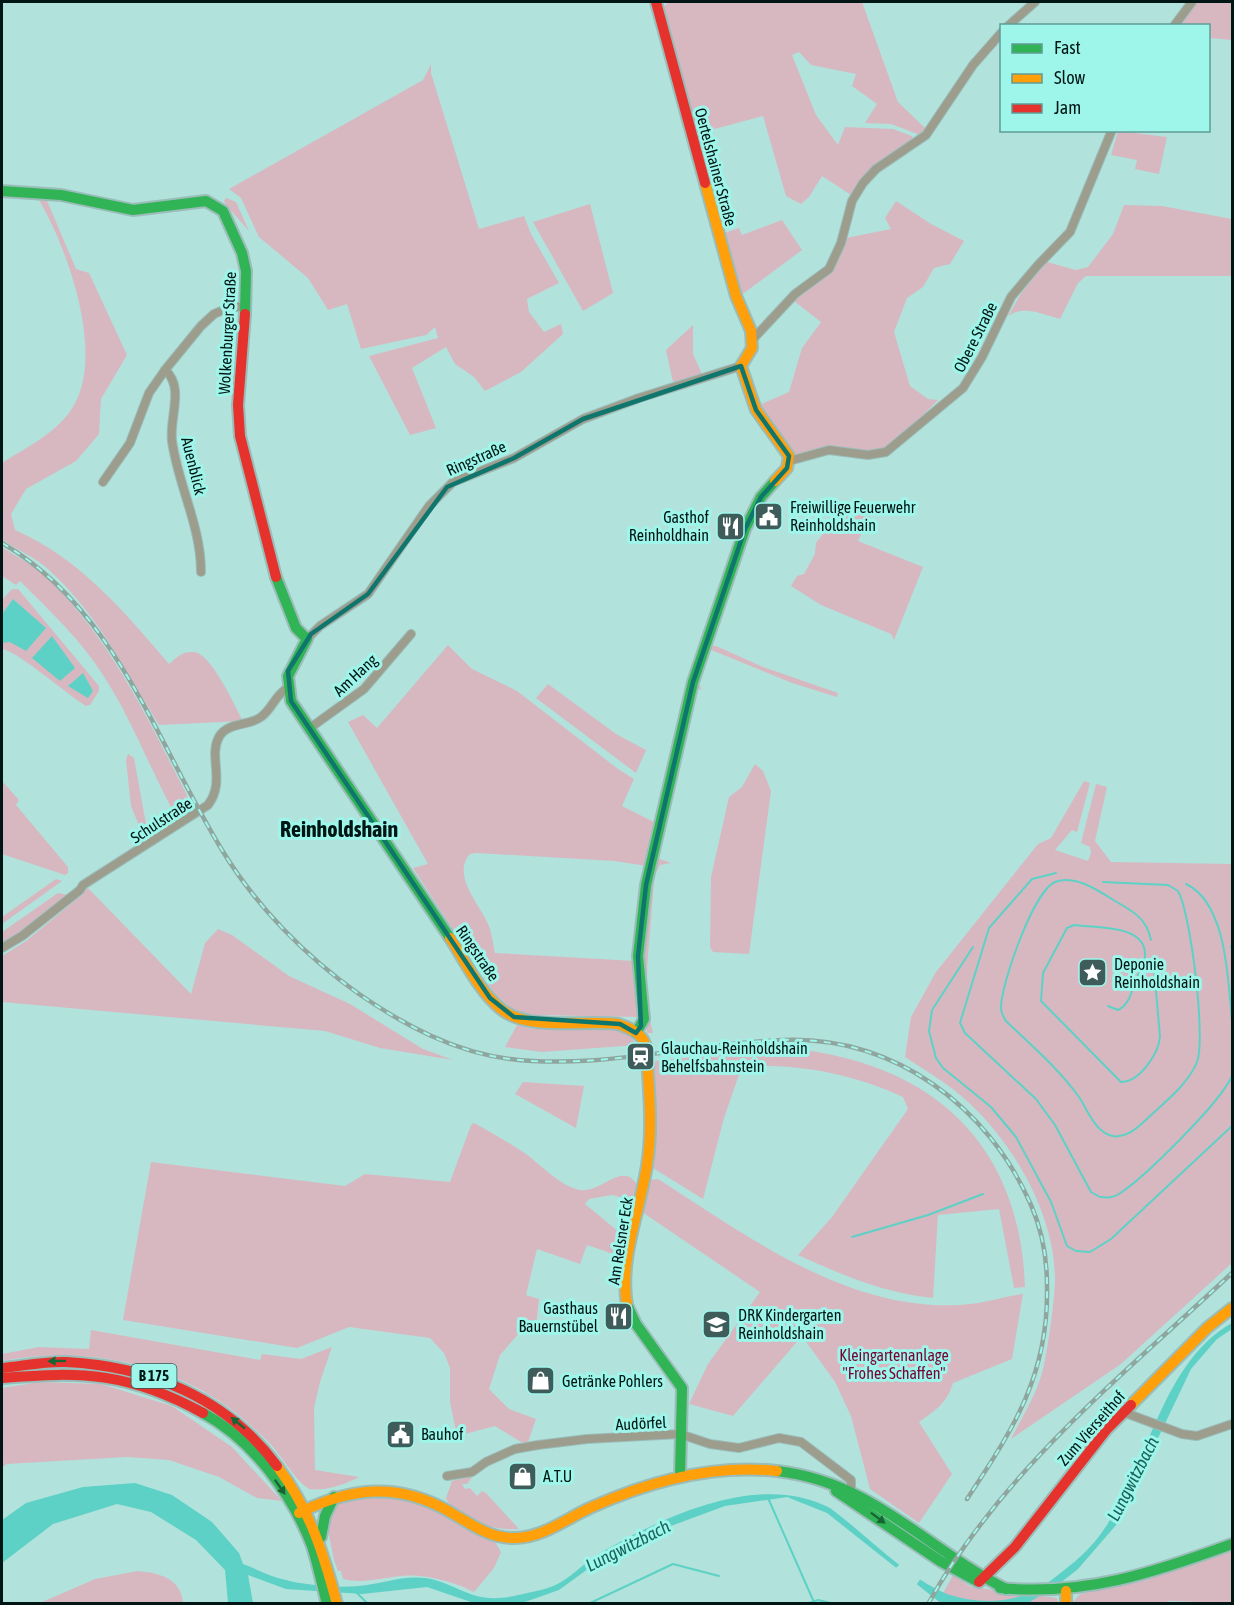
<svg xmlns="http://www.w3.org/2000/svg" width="1234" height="1605" font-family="'Asap Condensed',sans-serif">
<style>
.green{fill:#d7b8c1}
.water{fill:#5dd1c6}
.pier{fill:#b2e2dc}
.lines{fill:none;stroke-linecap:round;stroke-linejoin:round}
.stream{stroke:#5dd1c6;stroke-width:2}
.street-casing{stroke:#9abdb9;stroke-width:10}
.fast-casing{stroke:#9abdb9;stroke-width:14}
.slow-casing{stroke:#9abdb9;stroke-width:14}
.jam-casing{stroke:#9abdb9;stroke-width:14}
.street{stroke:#9d9d8e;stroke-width:8}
.fast{stroke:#30b455;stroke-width:10}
.slow{stroke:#ff9f0a;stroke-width:10}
.jam{stroke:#e5322d;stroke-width:10}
.rail-casing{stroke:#8fa69f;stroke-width:4.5}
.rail{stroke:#9ef6eb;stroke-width:2;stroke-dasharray:7;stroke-linecap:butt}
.oneway{fill:#186534}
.marked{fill:none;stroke:#0f766e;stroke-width:4.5;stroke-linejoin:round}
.labels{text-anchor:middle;stroke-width:6;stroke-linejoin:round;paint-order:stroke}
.shield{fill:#9ef6eb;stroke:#2f5954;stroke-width:1.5}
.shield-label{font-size:15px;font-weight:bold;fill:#001614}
.street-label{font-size:16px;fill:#001614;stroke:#9ef6eb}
.poi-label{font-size:16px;fill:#001614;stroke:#9ef6eb;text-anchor:start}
.park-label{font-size:16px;fill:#760334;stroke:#9ef6eb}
.water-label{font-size:18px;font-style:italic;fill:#18645d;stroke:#9ef6eb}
.district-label{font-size:22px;font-weight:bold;fill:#001614;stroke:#9ef6eb}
</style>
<rect width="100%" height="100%" fill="#b2e2dc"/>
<g class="green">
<path d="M669,2h193l36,100 27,26 -5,7 -29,-11 -26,-1 12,-19 -25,-18 4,-12 -45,-9 -12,-13 -7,3 24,60 22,30 7,-18 48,2 19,7 1,4 -51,39 -11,16 -29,-19 -13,21 -8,7 -15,-8 -23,-80 -67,18 -34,-126z"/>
<path d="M1196,2h36v38l-23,-2 -1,-12h-29z"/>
<path d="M431,64v9l48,156 45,-13 7,18 28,49 -32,16 2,13 15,20 17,-8 2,10 -42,38 -36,19 -11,-14 -19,-13 -9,-17 -34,21 24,60 -26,7 -41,-79 69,-18 -3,-11 -9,8 -65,14 -14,-45 -19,6 -20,-32 -49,-41 -18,-39 -12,-9 194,-109z"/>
<path d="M1118,131l49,6 -8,37 -24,-5 2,-9 -26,-5z"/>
<path d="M45,196l31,73 13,4 38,82 -26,44 -2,35 -23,27 -50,28 -15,25 4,16c63,27 110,82 154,134 8,-7 13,-13 25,-12 17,1 41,54 49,69l-84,4c-34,-55 -62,-112 -111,-156 -13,-12 -32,-20 -46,-29v-77c23,-15 53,-29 69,-53 36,-52 -3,-161 -32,-210z"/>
<path d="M226,198l10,4 13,29 -23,-26 -2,-4z"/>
<path d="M896,201l35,23 33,17 -14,23 -16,4 -11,19 -16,11 -13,34 16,54 18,13 10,1 -43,43 -14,9 -53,-5 -33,8 -38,-49 32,-14 13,-44 19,-26 -27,-21 38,-30 14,-33 45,-9 -6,-11z"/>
<path d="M590,204l23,89 -30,18 -50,-89z"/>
<path d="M1124,205l38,1 70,13v57h-146l-8,7 -18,36c-18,-5 -37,-14 -52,-3l14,-24 25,-30 29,8 12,-3 25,-33z"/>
<path d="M782,220l20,30 -62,46 -18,-62 17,-6 3,7z"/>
<path d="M693,325v29l9,20 -29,8 -7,-32z"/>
<path d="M876,504l-18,37 65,26 -29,73 -3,-6 -70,-29 -30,-19 6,-10 7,-2 11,-20 1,-11 29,-38z"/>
<path d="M2,547c13,9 30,17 42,28 68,63 107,151 149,232l-15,10 -5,-6c-24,-45 -42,-93 -70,-136 -23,-36 -53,-64 -83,-94l-4,4 -14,-9z"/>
<path d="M12,589h6l81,97v5l-9,14 -4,1c-18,-11 -70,-56 -84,-57v-6l43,-15 -32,-29 -11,15v-14z"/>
<path d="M448,645l24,24 45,22 101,78 16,10 -12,27 36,18 -11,42 -33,-5 -138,-8 -6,1c-19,21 10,51 18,70 4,9 5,20 7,29l140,8 3,56 -105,-2 -16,-3 -21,-16 -83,-128 15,-4 -80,-142 15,-7 14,13z"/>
<path d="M709,646h7l47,21 75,26 -1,4 -45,-14 -83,-34 -10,35 3,6 -6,-2z"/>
<path d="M548,684l68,50 30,16 -10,23 -100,-75z"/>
<path d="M128,754l6,4 12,66 3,5 8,2 -19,10 4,-8 -11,-27 -5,-46z"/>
<path d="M755,764l8,7 8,20 -22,163 -36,-2 -3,-5 1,-70 18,-80 13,-10z"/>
<path d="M2,781l17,19 -3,5 52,62v6l-3,2 -63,-21z"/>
<path d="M1084,781l6,2 -13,49 -5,-2 -17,20 33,11 3,-8 -1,-6 -9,-4 15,-59 11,3 -12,54 16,21 121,2v399l-111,101 -110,75c11,-22 26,-45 32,-70 5,-21 12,-70 12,-91 -1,-64 -41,-134 -87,-176 -19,-18 -42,-31 -63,-45l6,-40 25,-45 102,-128 13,-6z"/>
<path d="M657,858l14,5 -11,2c-8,12 -6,28 -8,42 -3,43 -10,83 1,126h-6c-5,-59 -5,-117 10,-175z"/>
<path d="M56,879l6,2 -60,43v-7z"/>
<path d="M87,887l104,107 14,-51 13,-14 14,6 57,41 61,28 73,45 30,11 -73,-12 -55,-17 -323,-29v-46l24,-15 57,-47z"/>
<path d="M58,893l10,2 -49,38 -17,10v-11z"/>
<path d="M517,1025l17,4h85l8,4 10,12 -95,7 -37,-5z"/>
<path d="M788,1048c141,14 232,92 237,239l-11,1 -15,-79 -61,6 -5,83c-49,-5 -91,-23 -135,-43l34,-38 76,-108 -5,-12c-52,-24 -104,-33 -161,-31l-18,52 -21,81 -50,-31 1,-107z"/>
<path d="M523,1082l61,4 -8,42 -61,-34z"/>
<path d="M474,1123c18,10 36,20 52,31 16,12 34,32 54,36 22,4 45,-33 59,-1l-2,12 -25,-6 -23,4 -4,5 40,33 3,-3 -3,24 -38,-13 -7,19 -43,-15 -11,46 13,4 -4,36 -14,-4 -21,24 -11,34 20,20 27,10 -8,23h-7l-26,-16 -38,10 -7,-34v-34l-6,-15 -14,-15 -81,-11 -52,21 -174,-28 28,-158 194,24 20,-12 85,8 21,-57z"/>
<path d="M658,1179c91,58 189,132 302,126 21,-1 43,-8 63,-11l-11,65 -59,24c-6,20 -18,28 -34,39l33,52 -33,49 -49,-34 -19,-73 -16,-34 -33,-46 -69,80 -44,-12 19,-40 52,-72 -118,-80 8,-32z"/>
<path d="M91,1330l169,30 2,-6 39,5 31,-12 -12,35 -6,26 1,62 44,7c-15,8 -33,14 -50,12 -15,-10 -24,-28 -36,-42 -7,-8 -15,-15 -23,-22 -67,-61 -161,-80 -248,-64v-7l37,-7 50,2z"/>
<path d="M40,1382l61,2 71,22 60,41 50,54 -25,-3 -38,-21 -50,-17 -42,-3 -120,7 -5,3v-79z"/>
<path d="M473,1476l-6,8h-5l3,5 5,-1 7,8 5,-5 4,2 33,36c-23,2 -63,-7 -73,-31l6,-17z"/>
<path d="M379,1494l25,3 20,6 41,26 30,13 6,10 -7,16 -20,24c-18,-10 -52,-19 -74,-16 -19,2 -37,8 -57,3l-2,-8h-3l-4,-11 -7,-34 3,-14 11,-11z"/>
<path d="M1232,1548v55l-64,-2 1,2 -98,1 9,-10 67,-14z"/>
<path d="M138,1571c21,2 43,7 45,32h-143l55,-24z"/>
<path d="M953,1575l18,12 86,11 1,5 -121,1z"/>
</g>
<g class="water">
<path d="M13,599l33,29 -20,23 -16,-9 -8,1v-29z"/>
<path d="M52,636l23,32 -15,13 -28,-23z"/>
<path d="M83,673l10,18 -5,7 -20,-12z"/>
<path d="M1232,1323v6l-15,10 -26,30 -74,155 -39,45 -19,15 -31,19 -81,1 -9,-3 -111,-88 -40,-16 -62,9 -73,27 -49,25 -44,32 -37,13h-48l-47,-16 -65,7 -76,-5 -38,-14 5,28h-25l-3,-33 -29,-30 -45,-28 -34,-8 -64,20 -51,39v-43l24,-17 57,-16 52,-4 37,12 40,27 27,31 4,11c14,5 28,13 43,16 17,5 54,8 72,6 23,-2 45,-11 68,-8 34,6 45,27 88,18 12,-3 27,-5 39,-10 18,-7 32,-25 49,-34 63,-36 158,-81 228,-44 38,28 73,67 117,86 33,11 70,10 99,-10 19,-14 40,-30 54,-49 48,-64 59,-171 132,-212z"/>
</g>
<path class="pier" d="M903,1561l19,16 -8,11 -21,-17z"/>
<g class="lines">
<g class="stream">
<path d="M1056,873l-24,6 -43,49 -29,95 5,10 71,66 19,26 36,67 9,5c7,1 13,1 19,-3 26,-17 101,-91 113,-118"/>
<path d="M1103,882l65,3 10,6c13,23 28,148 19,171 -9,22 -32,40 -48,55 -11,10 -24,24 -40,18 -15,-6 -22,-26 -30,-38 -21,-29 -48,-52 -73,-76 -3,-5 -5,-8 -5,-13 0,-24 32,-116 54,-126 20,-8 44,9 60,19 18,10 32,18 36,39"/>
<path d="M1186,884c41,19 42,97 46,137"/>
<path d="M1231,946l1,4"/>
<path d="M973,947l-41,63 -3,21 7,27 7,10 48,39 25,30 35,65 16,44 9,5 14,1 21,-13 121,-113"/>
<path d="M1108,1006l10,4c11,-5 14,-19 18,-30 3,-8 10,-18 9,-26 0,-30 -51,-26 -71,-29l-7,3 -24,45 -2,28 80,81c19,0 38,-29 39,-46l-7,-78"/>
<path d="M852,1237l76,-22 55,-21"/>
<path d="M768,1498l45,102"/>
<path d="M357,1593l11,11"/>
<path d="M588,1604l85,-40 46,12"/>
<path d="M806,1604l12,-4 17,4"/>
</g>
<defs>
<g id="street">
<path d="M1008,26l27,-24"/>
<path d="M1174,26l18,-24"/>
<path d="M754,338l41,-44 34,-25 12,-26 11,-42 11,-18 13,-14 50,-34 47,-70 29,-33"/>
<path d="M165,370c20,17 4,48 7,71 6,44 29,85 29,131"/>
<path d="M789,461l40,-11 39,5 18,-3 77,-64 19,-31 29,-60 27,-32 32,-33 42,-102"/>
<path d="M103,482l27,-39 19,-50 16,-23 36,-44 13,-12 14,-6 18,-2"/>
<path d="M307,639l13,-13 48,-32 61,-88 24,-24 61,-24 69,-39 56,-21 102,-32"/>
<path d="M310,728l54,-39 47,-55"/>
<path d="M2,948l20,-12 58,-46 3,-5 125,-80c18,-24 0,-48 11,-68 8,-15 31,-11 42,-20 11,-8 14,-21 25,-28"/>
<path d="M1123,1412l59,22 15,2 35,-12"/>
<path d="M447,1476l25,-4 14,-10 29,-13 23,-4 49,-6 93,-5 30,10 29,4 40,-10 22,4 50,38v11"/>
</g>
<g id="fast">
<path d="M2,191l59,4 72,15 73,-9 17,10 19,42 4,18 -1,43"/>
<path d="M276,577l20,51 11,11 -19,37 3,25 159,237"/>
<path d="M636,1033l8,-14 -6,-63 8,-71 47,-203 52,-153 16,-32 14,-16"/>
<path d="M627,1305l9,19 46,64 -2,89"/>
<path d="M203,1413c50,27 89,81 109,133 6,19 10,39 15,58"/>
<path d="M777,1471c96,11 148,77 229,118"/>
<path d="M836,1491l104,70 37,20"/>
<path d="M321,1537l4,-21 9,-19"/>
<path d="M1000,1588c85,8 153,-15 232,-44"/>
</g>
<g id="slow">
<path d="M705,183l31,113 15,35 1,17 -11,18 15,44 33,46 -2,12 -12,13"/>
<path d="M450,938c15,23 29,53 51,71 26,22 83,11 117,15 9,3 17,6 23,13 8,9 6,25 7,36 2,31 4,61 -1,92 -7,47 -28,93 -20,140"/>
<path d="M1131,1405l76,-77 25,-20"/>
<path d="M277,1466c33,44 46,86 60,138"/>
<path d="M299,1513c52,-26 100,-31 151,-1 21,12 40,27 66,26 28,-1 51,-20 76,-31 58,-26 121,-43 185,-36"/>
<path d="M1066,1591v13"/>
</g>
<g id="jam">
<path d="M656,2l49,181"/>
<path d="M245,314l-7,91 2,31 36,141"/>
<path d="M2,1368c21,-2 43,-7 64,-6 83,4 161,36 211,104"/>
<path d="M2,1378c82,-7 128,-5 201,35"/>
<path d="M979,1582l36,-35 92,-118 24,-24"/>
</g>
</defs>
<use href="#street" class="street-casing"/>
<use href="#fast" class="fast-casing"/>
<use href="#slow" class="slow-casing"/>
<use href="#jam" class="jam-casing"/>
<use href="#street" class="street"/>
<use href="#fast" class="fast"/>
<use href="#slow" class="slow"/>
<use href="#jam" class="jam"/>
<defs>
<g id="rail">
<path d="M2,543c114,66 154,199 220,307 34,56 83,106 137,144 45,31 95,58 151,65 91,11 183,-16 273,-19 111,-4 205,66 248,165 11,25 16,53 16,81 2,88 -33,142 -80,213"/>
<path d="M928,1604c74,-133 195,-229 304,-331"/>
</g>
</defs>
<use href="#rail" class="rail-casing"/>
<use href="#rail" class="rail"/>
</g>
<defs><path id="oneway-solid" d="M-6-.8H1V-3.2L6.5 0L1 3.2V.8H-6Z" transform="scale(1.5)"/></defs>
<g class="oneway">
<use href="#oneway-solid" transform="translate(57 1361) rotate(179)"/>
<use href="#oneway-solid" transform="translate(238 1423) rotate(-141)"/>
<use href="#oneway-solid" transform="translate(280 1487) rotate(55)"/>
<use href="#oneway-solid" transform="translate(878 1518) rotate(37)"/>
</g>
<path class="marked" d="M741,366l15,44 33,46 -2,12 -26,29 -16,32 -52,153 -47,203 -8,71 3,70 -5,7 -16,-9 -106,-7 -24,-19 -199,-297 -3,-30 23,-37 57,-40 79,-107 67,-29 69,-39z"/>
<defs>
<symbol id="civic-square" viewBox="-11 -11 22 22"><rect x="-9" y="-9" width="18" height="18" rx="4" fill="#3e5d5a" stroke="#9ef6eb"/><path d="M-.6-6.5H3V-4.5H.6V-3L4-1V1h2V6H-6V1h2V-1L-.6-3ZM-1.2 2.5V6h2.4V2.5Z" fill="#fff"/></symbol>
<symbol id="restaurant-square" viewBox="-11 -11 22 22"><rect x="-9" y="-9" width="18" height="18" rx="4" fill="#3e5d5a" stroke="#9ef6eb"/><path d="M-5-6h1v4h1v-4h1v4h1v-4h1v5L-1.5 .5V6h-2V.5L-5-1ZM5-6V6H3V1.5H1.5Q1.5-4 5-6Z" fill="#fff"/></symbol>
<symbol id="sight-square" viewBox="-11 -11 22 22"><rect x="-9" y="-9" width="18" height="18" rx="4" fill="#3e5d5a" stroke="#9ef6eb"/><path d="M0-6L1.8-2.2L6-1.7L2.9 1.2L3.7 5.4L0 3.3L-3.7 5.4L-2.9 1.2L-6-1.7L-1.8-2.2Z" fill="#fff"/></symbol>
<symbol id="station-square" viewBox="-11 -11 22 22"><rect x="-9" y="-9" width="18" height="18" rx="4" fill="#3e5d5a" stroke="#9ef6eb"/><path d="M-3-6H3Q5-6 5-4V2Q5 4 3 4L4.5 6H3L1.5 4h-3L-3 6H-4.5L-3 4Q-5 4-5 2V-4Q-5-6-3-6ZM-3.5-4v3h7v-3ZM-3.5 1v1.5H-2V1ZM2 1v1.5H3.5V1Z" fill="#fff"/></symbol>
<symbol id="school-square" viewBox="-11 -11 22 22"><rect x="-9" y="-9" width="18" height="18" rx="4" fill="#3e5d5a" stroke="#9ef6eb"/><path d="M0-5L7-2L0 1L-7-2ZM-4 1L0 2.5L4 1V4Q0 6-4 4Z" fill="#fff"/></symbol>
<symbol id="shop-square" viewBox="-11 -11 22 22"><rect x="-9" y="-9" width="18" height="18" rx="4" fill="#3e5d5a" stroke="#9ef6eb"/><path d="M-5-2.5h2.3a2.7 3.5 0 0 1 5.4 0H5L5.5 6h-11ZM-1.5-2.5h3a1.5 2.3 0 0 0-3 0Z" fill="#fff"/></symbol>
</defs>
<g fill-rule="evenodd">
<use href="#civic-square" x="752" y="500" width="33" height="33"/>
<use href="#restaurant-square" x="714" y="510" width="33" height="33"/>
<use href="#sight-square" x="1076" y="956" width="33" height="33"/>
<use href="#station-square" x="624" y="1040" width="33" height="33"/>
<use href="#restaurant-square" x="602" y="1300" width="33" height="33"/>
<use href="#school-square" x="700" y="1308" width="33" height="33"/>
<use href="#shop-square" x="524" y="1364" width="33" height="33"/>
<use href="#civic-square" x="384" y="1418" width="33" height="33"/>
<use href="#shop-square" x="506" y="1460" width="33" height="33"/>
</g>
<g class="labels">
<rect class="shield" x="131.5" y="1364" width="45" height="24" rx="4.5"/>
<g class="shield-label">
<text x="154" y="1381">B 175</text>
</g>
<g class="street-label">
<text transform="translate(716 167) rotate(75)" y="6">Oertelshainer Straße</text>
<text transform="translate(227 333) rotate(-87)" y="6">Wolkenburger Straße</text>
<text transform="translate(975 337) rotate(-63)" y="6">Obere Straße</text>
<text transform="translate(476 458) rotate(-24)" y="6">Ringstraße</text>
<text transform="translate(194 466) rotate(76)" y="6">Auenblick</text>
<text transform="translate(355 675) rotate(-43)" y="6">Am Hang</text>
<text transform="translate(161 820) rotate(-33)" y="6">Schulstraße</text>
<text transform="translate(478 953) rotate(56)" y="6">Ringstraße</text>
<text transform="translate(620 1241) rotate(-81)" y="6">Am Relsner Eck</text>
<text transform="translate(641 1423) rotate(-3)" y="6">Audörfel</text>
<text transform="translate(1091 1428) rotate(-49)" y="6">Zum Vierseithof</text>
</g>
<g class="poi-label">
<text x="790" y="513">Freiwillige Feuerwehr<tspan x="790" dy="18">Reinholdshain</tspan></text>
<text x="709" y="523" text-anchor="end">Gasthof<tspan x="709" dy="18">Reinholdhain</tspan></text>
<text x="1114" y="970">Deponie<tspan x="1114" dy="18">Reinholdshain</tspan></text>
<text x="661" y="1054">Glauchau-Reinholdshain<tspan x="661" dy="18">Behelfsbahnstein</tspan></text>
<text x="598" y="1314" text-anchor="end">Gasthaus<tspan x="598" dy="18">Bauernstübel</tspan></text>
<text x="738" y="1321">DRK Kindergarten<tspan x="738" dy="18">Reinholdshain</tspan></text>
<text x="562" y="1387">Getränke Pohlers</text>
<text x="421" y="1440">Bauhof</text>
<text x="543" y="1482">A.T.U</text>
</g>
<g class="park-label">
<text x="894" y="1361">Kleingartenanlage<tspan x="894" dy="18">"Frohes Schaffen"</tspan></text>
</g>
<g class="water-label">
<text transform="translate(1133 1479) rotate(-63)" y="6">Lungwitzbach</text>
<text transform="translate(628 1546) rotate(-27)" y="6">Lungwitzbach</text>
</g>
<g class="district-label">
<text x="339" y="837">Reinholdshain</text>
</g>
</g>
<rect width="1234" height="1605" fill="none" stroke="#001614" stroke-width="6"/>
<rect x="1000" y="24" width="210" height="108" fill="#9ef6eb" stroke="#5f9c95" stroke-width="1.5"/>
<rect x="1012" y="44" width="30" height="9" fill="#30b455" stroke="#5f9c95" stroke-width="1.5"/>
<text x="1054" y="54" font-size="18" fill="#001614">Fast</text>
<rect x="1012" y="74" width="30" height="9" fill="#ff9f0a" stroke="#5f9c95" stroke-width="1.5"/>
<text x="1054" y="84" font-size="18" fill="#001614">Slow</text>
<rect x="1012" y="104" width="30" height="9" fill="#e5322d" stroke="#5f9c95" stroke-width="1.5"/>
<text x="1054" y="114" font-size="18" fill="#001614">Jam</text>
</svg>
